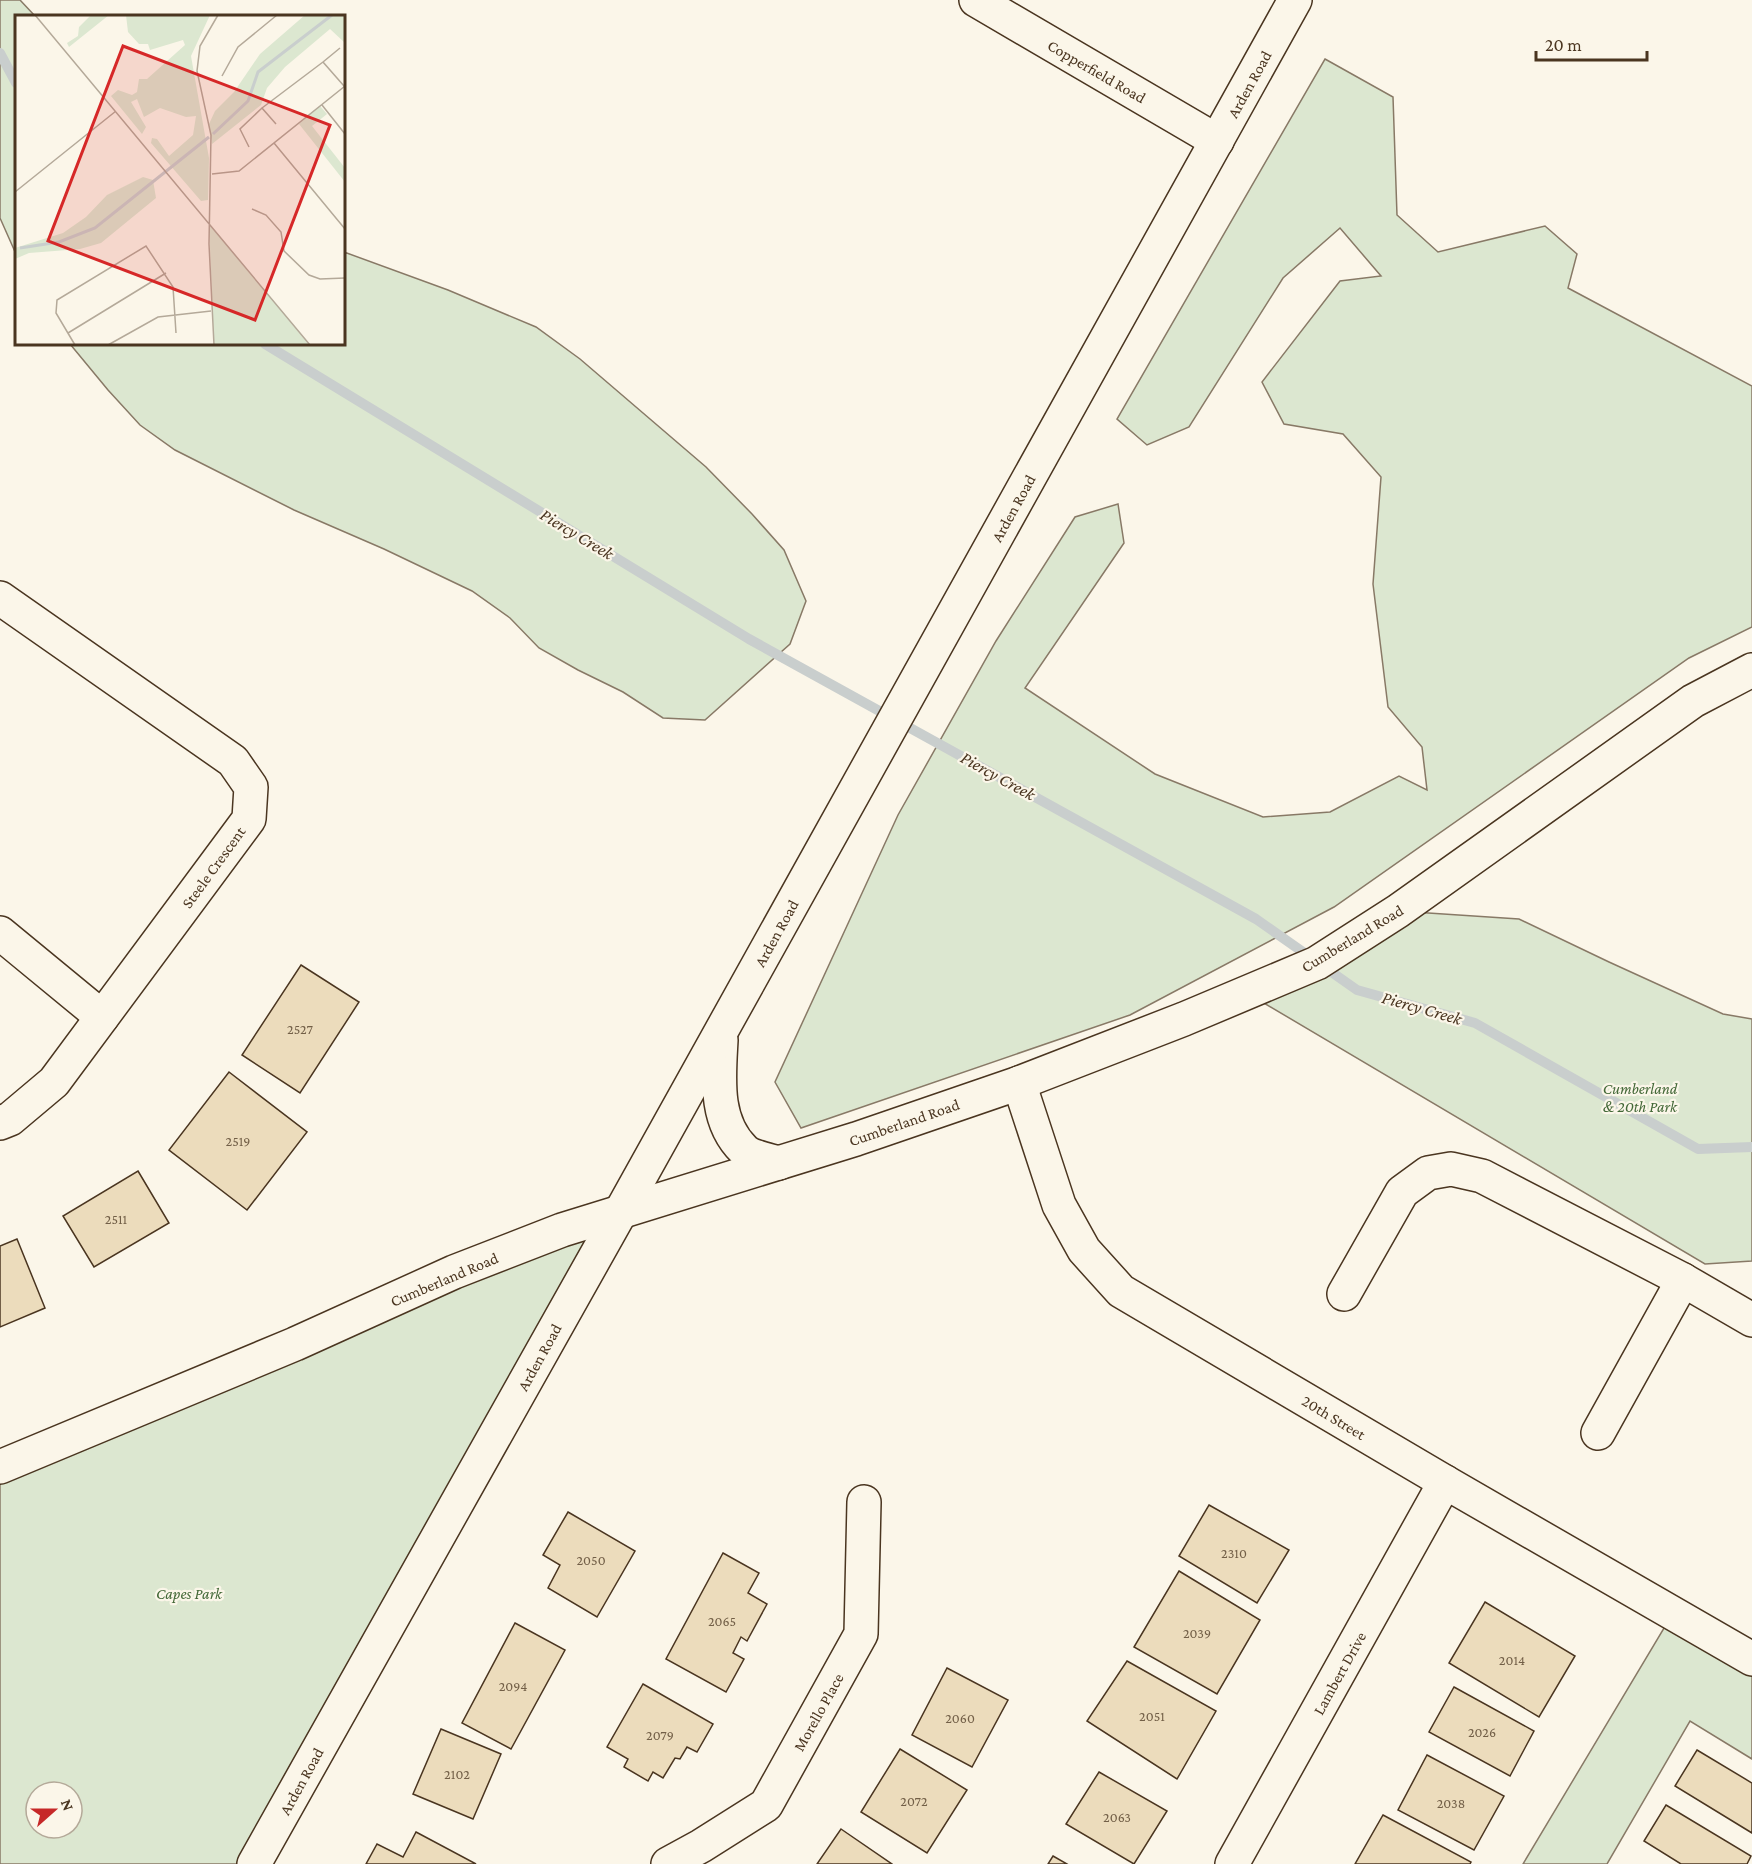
<svg xmlns="http://www.w3.org/2000/svg" width="1752" height="1864" font-family="'Crimson Pro',serif">
<style>
.green{fill:#dce7d0;stroke:#887966;stroke-width:1.5;fill-rule:evenodd}
.lines{fill:none;stroke-linecap:round;stroke-linejoin:round}
.stream{stroke:#c9cecd;stroke-width:10}
.building{fill:#ecdcbc;stroke:#4a3520;stroke-width:1.5}
.minor-casing{stroke:#4a3520;stroke-width:36}
.minor{stroke:#fbf6e9;stroke-width:33}
.labels{text-anchor:middle;stroke-width:4.5;stroke-linejoin:round;paint-order:stroke}
.number-label{font-size:14px;fill:#725f47}
.street-label{font-size:16px;fill:#4a3520;stroke:#fbf6e9}
.park-label{font-size:16px;font-style:italic;fill:#436837;stroke:#fbf6e9}
.water-label{font-size:18px;font-style:italic;fill:#4a3520;stroke:#fbf6e9}
.inset-river{fill:none;stroke:#c9cecd;stroke-width:3}
.inset-road{fill:none;stroke:#b4a999;stroke-width:1.5}
.view{fill:#d62828;fill-opacity:0.15;stroke:#d62828;stroke-width:3}
.inset-edge{fill:none;stroke:#4a3520;stroke-width:3}
</style>
<rect width="100%" height="100%" fill="#fbf6e9"/>
<g class="green">
<path d="M0,0h20l15,16h-19v238l-16,-36z"/>
<path d="M1325,59l68,38 4,118 41,37 107,-26 32,28 -9,34 184,98v241l-63,31 -355,249 -204,108 -329,113 -26,-46 123,-267 98,-174 79,-124 43,-13 6,39 -99,145 130,86 108,43 67,-5 69,-36 28,14 -5,-43 -34,-40 -15,-123 8,-107 -38,-43 -59,-10 -22,-42 78,-101 41,-5 -41,-48 -57,50 -94,149 -42,18 -30,-26z"/>
<path d="M344,252l104,38 88,37 44,32 126,108 46,47 32,36 22,51 -16,43 -85,76 -42,-2 -40,-26 -45,-22 -39,-22 -29,-30 -38,-27 -88,-42 -90,-39 -119,-60 -35,-25 -32,-35 -38,-46h274z"/>
<path d="M1398,911l121,8 90,43 114,52 29,5v242l-47,3 -458,-271z"/>
<path d="M620,1213l-366,651h-254v-397zM36,1792h36v36h-36z"/>
<path d="M1673,1613l79,46v100l-62,-38 -83,143h-84z"/>
</g>
<g class="lines">
<g class="stream">
<path d="M0,53l16,30"/>
<path d="M265,344l484,295 507,280 101,71 118,33 223,126 54,-2"/>
</g>
</g>
<g class="building">
<path d="M301,965l58,37 -59,91 -58,-38z"/>
<path d="M229,1072l78,60 -60,78 -78,-60z"/>
<path d="M138,1171l31,52 -75,44 -31,-51z"/>
<path d="M17,1239l28,69 -45,19v-81z"/>
<path d="M1209,1505l80,45 -32,53 -78,-47z"/>
<path d="M568,1512l67,39 -38,66 -49,-29 12,-23 -17,-10z"/>
<path d="M723,1553l36,20 -11,20 19,11 -20,37 -6,-4 -8,16 11,6 -18,33 -60,-33z"/>
<path d="M1179,1571l81,49 -43,74 -83,-47z"/>
<path d="M1485,1602l90,54 -36,61 -90,-54z"/>
<path d="M515,1623l50,27 -54,99 -49,-26z"/>
<path d="M1127,1661l89,50 -39,68 -90,-58z"/>
<path d="M947,1668l61,32 -36,67 -60,-32z"/>
<path d="M643,1684l70,40 -16,28 -10,-5 -7,12 -5,-1 -12,20 -10,-6 -5,9 -24,-14 4,-8 -21,-12z"/>
<path d="M1454,1687l80,44 -24,45 -81,-44z"/>
<path d="M441,1729l60,25 -28,65 -60,-25z"/>
<path d="M900,1749l67,41 -40,63 -66,-41z"/>
<path d="M1697,1750l55,33v50l-77,-47z"/>
<path d="M1427,1755l77,41 -30,54 -76,-40z"/>
<path d="M1099,1772l68,39 -33,53 -68,-40z"/>
<path d="M1666,1805l85,51 -4,8h-66l-37,-23z"/>
<path d="M1383,1815l88,47 -1,2h-115z"/>
<path d="M841,1829l51,35h-75z"/>
<path d="M416,1832l60,32h-110l11,-20 26,13z"/>
<path d="M1053,1856l14,8h-19z"/>
</g>
<g class="lines">
<defs>
<g id="minor">
<path d="M976,0l241,141"/>
<path d="M0,598l233,163 18,26 -2,32 -195,263 -44,37 -10,4"/>
<path d="M0,933l102,84"/>
<path d="M721,1040c-2,38 -7,81 23,110 7,7 25,10 35,13"/>
<path d="M1019,1083l40,122 25,45 37,41 324,191 307,177"/>
<path d="M1344,1294l58,-102 26,-19 23,-4 31,7 201,104"/>
<path d="M1598,1433l85,-153 69,40"/>
<path d="M0,1467l295,-123 159,-72 108,-42 294,-91 163,-56 165,-64 133,-56 81,-52 295,-210 59,-31"/>
<path d="M254,1864l366,-651 675,-1213"/>
<path d="M668,1864l33,-18 65,-41 95,-171 3,-132"/>
<path d="M1232,1864l213,-382"/>
</g>
</defs>
<use href="#minor" class="minor-casing"/>
<use href="#minor" class="minor"/>
</g>
<g class="labels">
<g class="number-label">
<text x="300" y="1034">2527</text>
<text x="238" y="1146">2519</text>
<text x="116" y="1224">2511</text>
<text x="1234" y="1558">2310</text>
<text x="591" y="1565">2050</text>
<text x="722" y="1626">2065</text>
<text x="1197" y="1638">2039</text>
<text x="1512" y="1665">2014</text>
<text x="513" y="1691">2094</text>
<text x="1152" y="1721">2051</text>
<text x="960" y="1723">2060</text>
<text x="1482" y="1737">2026</text>
<text x="660" y="1740">2079</text>
<text x="457" y="1779">2102</text>
<text x="914" y="1806">2072</text>
<text x="1451" y="1808">2038</text>
<text x="1117" y="1822">2063</text>
</g>
<g class="street-label">
<text transform="translate(1097 71) rotate(30)" y="6">Copperfield Road</text>
<text transform="translate(1249 84) rotate(-61)" y="6">Arden Road</text>
<text transform="translate(1013 508) rotate(-61)" y="6">Arden Road</text>
<text transform="translate(213 867) rotate(-54)" y="6">Steele Crescent</text>
<text transform="translate(776 933) rotate(-61)" y="6">Arden Road</text>
<text transform="translate(1352 938) rotate(-31)" y="6">Cumberland Road</text>
<text transform="translate(904 1122) rotate(-19)" y="6">Cumberland Road</text>
<text transform="translate(444 1279) rotate(-23)" y="6">Cumberland Road</text>
<text transform="translate(539 1357) rotate(-61)" y="6">Arden Road</text>
<text transform="translate(1334 1417) rotate(31)" y="6">20th Street</text>
<text transform="translate(1339 1673) rotate(-61)" y="6">Lambert Drive</text>
<text transform="translate(818 1712) rotate(-61)" y="6">Morello Place</text>
<text transform="translate(301 1781) rotate(-61)" y="6">Arden Road</text>
</g>
<g class="park-label">
<text x="1640" y="1094">Cumberland<tspan x="1640" dy="18">&amp; 20th Park</tspan></text>
<text x="189" y="1599">Capes Park</text>
</g>
<g class="water-label">
<text transform="translate(577 534) rotate(31)" y="6">Piercy Creek</text>
<text transform="translate(998 776) rotate(29)" y="6">Piercy Creek</text>
<text transform="translate(1422 1008) rotate(16)" y="6">Piercy Creek</text>
</g>
</g>
<g transform="translate(15 15)">
<rect width="330" height="330" fill="#fbf6e9"/>
<path d="M76,0h18l-40,32 -2,-4 11,-7 1,-9zM111,0h84l-19,41 18,102 -1,42 -7,1 -50,-58 1,-5 5,1 12,17 24,-21 3,-19 -10,1 -26,-9 -16,9 -7,-18 -6,3 15,25 -4,7 -31,-38 7,-6 14,5 5,-3 2,-13h8l38,-34 -2,-5 -33,10 -2,-6h-9l-11,-12zM290,0h40v28l-15,-14 -45,38 -18,21 -6,17 -49,39 -3,-20 6,-13 19,-19 26,-38zM305,91l7,8 -15,12 33,42v14l-46,-58zM128,162l10,3 3,18 -55,45 -21,6 -51,4 -14,6v-11l48,-15 23,-16 21,-22zM194,208l101,122h-96z" fill="#dce7d0"/>
<path class="inset-river" d="M198,119l35,-33 10,-29 74,-57M5,233l39,-6 36,-14 114,-91"/>
<path class="inset-road" d="M20,0l275,330M325,33l-17,14 21,24M207,61l16,-29 39,-32M307,90l23,29M261,109l-14,-16 61,-46M259,128l71,86M234,132l-9,-18 22,-21M197,159l27,-3 106,-85M0,177l101,-81M237,194l14,6 15,17 3,19 25,24 11,4 25,-1M53,318l98,-60M60,330l-19,-32 1,-13 89,-54 27,41 3,46M93,330l50,-28 53,-6M199,330l-5,-101 2,-109 -14,-64 3,-25 18,-31"/>
<path class="view" d="M108,31l207,79 -75,195 -207,-79z"/>
<rect width="330" height="330" class="inset-edge"/>
</g>
<g transform="translate(54 1810) rotate(69)"><circle r="28" fill="#fbf6e9" stroke="#b4a999" stroke-width="1.5"/>
<path d="M0-4.5L10 22L0 15L-10 22Z" fill="#c62828"/>
<text y="-9" font-size="16" font-weight="bold" text-anchor="middle" fill="#4a3520">N</text>
</g>
<path d="M1536 51v9h111v-9" fill="none" stroke="#4a3520" stroke-width="3"/>
<text x="1545" y="51" font-size="18" fill="#4a3520" stroke="#fbf6e9" stroke-width="4.5" paint-order="stroke">20 m</text>
</svg>
